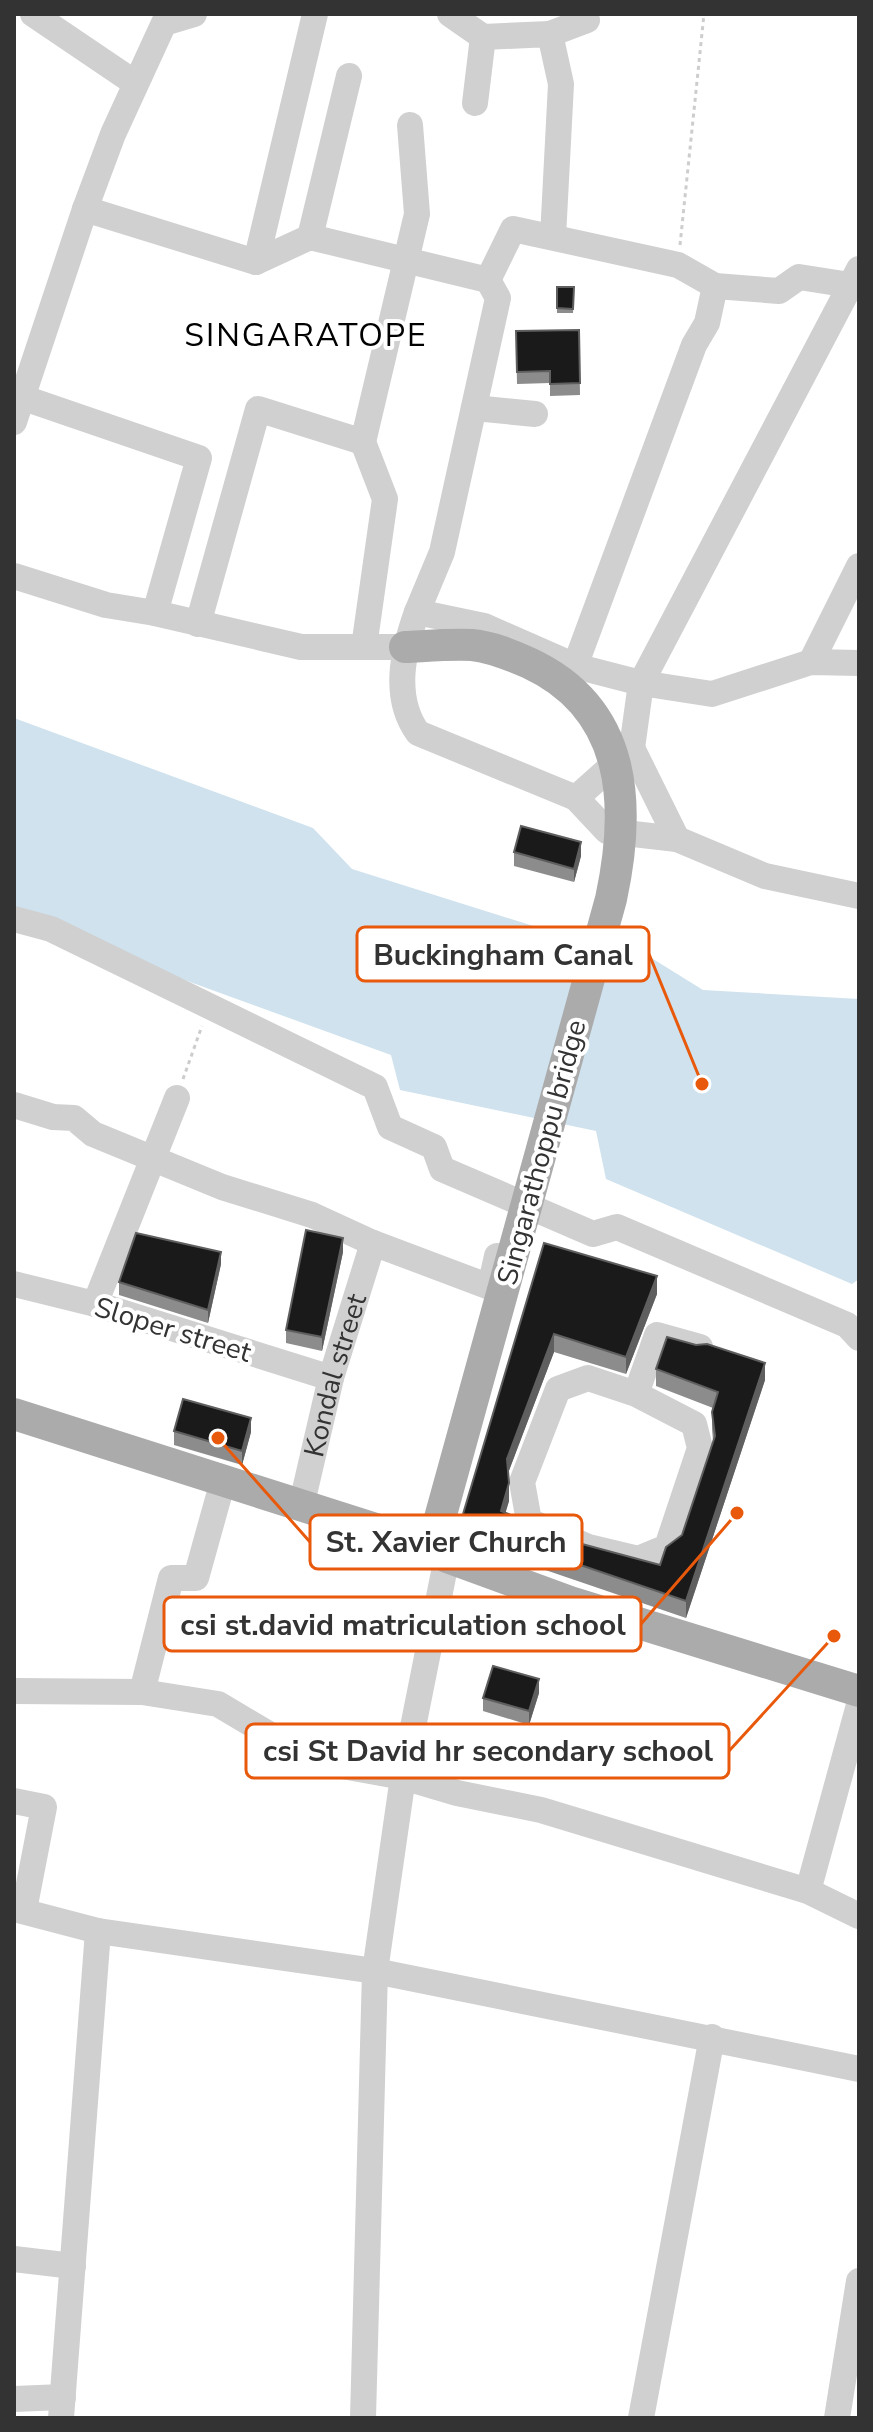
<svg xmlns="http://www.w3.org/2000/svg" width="873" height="2432" font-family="'Nunito Sans',sans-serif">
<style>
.water{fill:#cfe2ee}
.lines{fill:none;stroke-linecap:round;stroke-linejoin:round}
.path{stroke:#cdcdcd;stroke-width:3;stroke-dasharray:4 4;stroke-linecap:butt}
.minor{stroke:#d0d0d0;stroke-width:26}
.major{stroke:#ababab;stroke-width:32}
.wall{fill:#8c8c8c}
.shaded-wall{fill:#5f5f5f}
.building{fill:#1a1a1a;stroke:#5f5f5f;stroke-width:2}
.labels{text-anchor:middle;stroke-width:8;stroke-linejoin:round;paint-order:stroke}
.street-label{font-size:28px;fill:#333;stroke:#fff}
.quarter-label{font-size:32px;letter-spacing:2px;fill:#000;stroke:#fff}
.leader{fill:none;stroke:#e8590c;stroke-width:3}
.callout-dot{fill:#e8590c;stroke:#fff;stroke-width:3}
.callout{fill:#fff;stroke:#e8590c;stroke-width:3}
.callout-label{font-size:30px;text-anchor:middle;font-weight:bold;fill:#333}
</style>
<rect width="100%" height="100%" fill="#fff"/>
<path class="water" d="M14,718l299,110 39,41 213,67h51l87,54 156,9v280l-7,5 -246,-105 -10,-48 -196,-41 -9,-35 -377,-137z"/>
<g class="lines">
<g class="path">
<path d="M680,245l24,-231"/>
<path d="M183,1079l19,-53"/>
</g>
<g class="minor">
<path d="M33,14l102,69"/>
<path d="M450,14l33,23 67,-3 11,50 -8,153"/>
<path d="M550,34l37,-14"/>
<path d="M475,103l8,-66"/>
<path d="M85,209l28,-75 51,-111 30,-9"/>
<path d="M310,237l39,-161"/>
<path d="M256,262l59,-248"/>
<path d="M488,280l10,18 -56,254 -25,60 67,14 91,40 66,17 71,11 99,-32 48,1"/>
<path d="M21,397l178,61 -44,155"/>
<path d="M474,408l61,6"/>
<path d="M14,422l71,-213 171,53 54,-25 178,43 25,-51 165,36 37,21 64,5 20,-14 51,8"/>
<path d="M363,442l22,57 -21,148"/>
<path d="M14,576l92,29 49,8 146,34h104"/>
<path d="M417,612c-14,39 -25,85 1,121l158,65 56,-50 9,-65 218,-414"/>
<path d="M198,624l60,-215 105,33 54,-228 -7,-89"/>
<path d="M811,662l48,-96"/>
<path d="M575,666l119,-321 13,-22 8,-37"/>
<path d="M632,748l45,91 88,37 94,20"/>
<path d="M576,798l31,33 70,8"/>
<path d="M14,919l37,10 324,158 15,40 44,20 8,22 151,65 24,-7 230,98 12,13"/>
<path d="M14,1105l39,12 21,1 19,16 129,53 90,28 61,28 117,44 7,-31"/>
<path d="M14,1284l81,20 236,74"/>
<path d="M95,1304l82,-206"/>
<path d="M636,1394l-48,-16 -30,11 -36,93 7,39 59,26 50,12 29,-12 33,-99 -6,-24 -58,-30 21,-59 43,12"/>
<path id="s1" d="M301,1507l30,-129 42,-135"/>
<path d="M14,1691l128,1 29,-114h25l27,-97"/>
<path d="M142,1692l76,12 81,48 38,13 66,12 54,16 84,17 267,81 51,25"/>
<path d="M14,1801l30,6 -20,103"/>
<path d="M808,1891l51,-186"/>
<path d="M14,1909l84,22 277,40 484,98"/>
<path d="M14,2259l59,7"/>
<path d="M14,2399l49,-2"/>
<path d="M61,2418l37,-487"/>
<path d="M363,2418l12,-447 28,-194 44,-220"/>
<path d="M641,2418l71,-381"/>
<path d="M837,2418l22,-137"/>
</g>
<g class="major">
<path d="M405,647c22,-1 45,-3 67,-2 20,2 39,10 57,18 99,46 102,143 82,236l-179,648"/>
<path d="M14,1414l418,133 15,10 123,45 289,89"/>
</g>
</g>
<g class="wall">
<path d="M557,287h17l-1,26h-16z"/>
<path d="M579,330l1,65 -30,1v-13l-33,1 -1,-53z"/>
<path d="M514,852l67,4 -7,26 -60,-16z"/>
<path d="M544,1243l113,51 -31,80 -72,-22 -46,121 1,28 -4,12 77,31 78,21 22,-30 31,-94 -1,-12v-17l1,-4 -57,-22v-17l109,11 -79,238 -226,-77v-17z"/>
<path d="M343,1252l-21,99 -36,-8v-13z"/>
<path d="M221,1264l-13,59 -89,-28v-13z"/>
<path d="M174,1431l77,1 -9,33 -68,-20z"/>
<path d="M539,1693l-10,32 -46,-14v-13z"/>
</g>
<g class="shaded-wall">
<path d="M581,842v14l-7,26v-13z"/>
<path d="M343,1238v14l-21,99v-14z"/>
<path d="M221,1252v12l-13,59v-13z"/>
<path d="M657,1276v18l-31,80v-17z"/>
<path d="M554,1334v18l-47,124v-17z"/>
<path d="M765,1363v17l-79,238v-17z"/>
<path d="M251,1418v14l-9,33v-14z"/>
<path d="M509,1483v18l-8,27v-17z"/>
<path d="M539,1679v14l-10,32v-14z"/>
</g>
<g class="building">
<path d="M557,287h17l-1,22 -16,-1z"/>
<path d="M579,330l1,53 -30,1v-13l-33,1 -1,-41z"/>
<path d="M521,826l60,16 -7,27 -60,-17z"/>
<path d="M306,1230l37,8 -21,99 -36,-7z"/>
<path d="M136,1233l85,19 -13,58 -89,-28z"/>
<path d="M544,1243l113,33 -31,81 -72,-23 -47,125 2,24 -8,28 81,33 78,21 6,-18 16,-12 33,-99 -3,-24 6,-20 -62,-23 11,-32 29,8 11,-1 58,19 -79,238 -226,-77z"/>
<path d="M183,1399l68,19 -9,33 -68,-20z"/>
<path d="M493,1666l46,13 -10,32 -46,-13z"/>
</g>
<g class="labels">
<g class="street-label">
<text transform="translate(541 1152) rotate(-75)" y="10">Singarathoppu bridge</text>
<text transform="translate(173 1329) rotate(17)" y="10">Sloper street</text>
<text dy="10" stroke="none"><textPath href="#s1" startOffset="136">Kondal street</textPath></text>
</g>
<g class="quarter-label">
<text x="306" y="346">SINGARATOPE</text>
</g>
</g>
<path class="leader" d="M702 1084L649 954M218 1438L310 1542M737 1513L641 1624M834 1636L729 1751"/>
<g class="callout-dot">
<circle cx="702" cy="1084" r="8"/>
<circle cx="218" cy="1438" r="8"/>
<circle cx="737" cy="1513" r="8"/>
<circle cx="834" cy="1636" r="8"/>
</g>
<g class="callout">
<rect x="357" y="927" width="292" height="54" rx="8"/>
<rect x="310" y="1515" width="272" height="54" rx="8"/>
<rect x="164" y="1597" width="477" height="54" rx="8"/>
<rect x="246" y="1724" width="483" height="54" rx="8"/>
</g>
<g class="callout-label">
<text x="503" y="965">Buckingham Canal</text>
<text x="446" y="1552">St. Xavier Church</text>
<text x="403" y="1635">csi st.david matriculation school</text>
<text x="488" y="1761">csi St David hr secondary school</text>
</g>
<rect width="873" height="2432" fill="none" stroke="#333333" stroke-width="32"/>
</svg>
